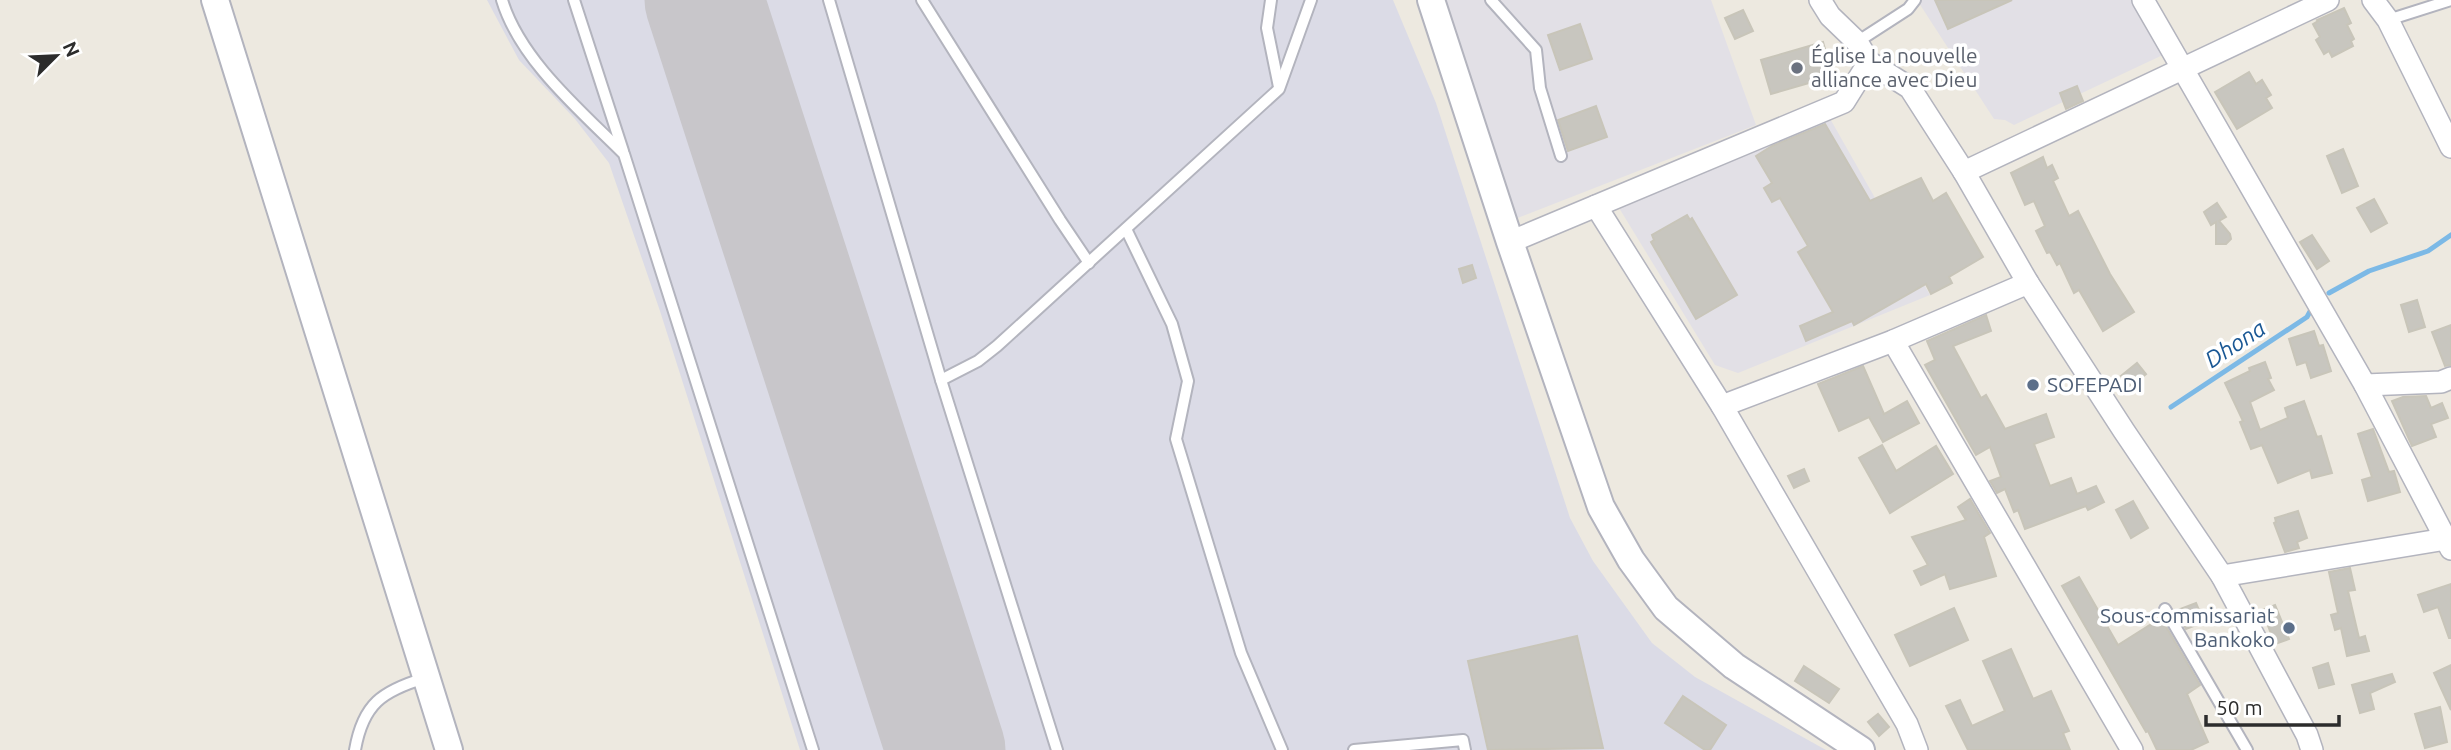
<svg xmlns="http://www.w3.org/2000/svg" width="2451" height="750" font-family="Ubuntu,sans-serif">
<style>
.industrial{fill:#e2e0e6}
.airport{fill:#dbdbe6}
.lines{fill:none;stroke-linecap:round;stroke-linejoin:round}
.stream{stroke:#7cb9e6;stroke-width:5}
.runway{stroke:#c8c6ca;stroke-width:119}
.building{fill:#c8c6bf;stroke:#c8c5b9;stroke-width:2}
.service-casing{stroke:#b3b4be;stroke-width:14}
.minor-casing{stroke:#b3b4be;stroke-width:24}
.tertiary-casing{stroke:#b3b4be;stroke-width:30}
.service{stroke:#fff;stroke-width:10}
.minor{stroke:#fff;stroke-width:21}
.tertiary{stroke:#fff;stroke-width:26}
.worship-dot{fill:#6b7280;stroke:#fff;stroke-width:2.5}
.service-dot{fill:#5c6f8a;stroke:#fff;stroke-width:2.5}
.labels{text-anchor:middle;stroke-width:7;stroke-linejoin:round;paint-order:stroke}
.worship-label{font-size:21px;fill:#5b616d;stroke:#fff;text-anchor:start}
.service-label{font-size:21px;fill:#4e5e75;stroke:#fff;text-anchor:start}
.water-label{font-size:23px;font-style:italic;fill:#195794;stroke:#fff}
</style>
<rect width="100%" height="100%" fill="#ede9e0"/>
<g class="industrial">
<path d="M1442,0h269l45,125 -241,94z"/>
<path d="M1917,0h230l20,53 -153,72 -9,-5 -11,-1z"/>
<path d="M1824,108l106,187 -192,78 -23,-8 -99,-162z"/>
</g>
<path class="airport" d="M487,0h906l43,103 134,415 23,43 59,82 43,34 131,73h-1026l-140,-439 -51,-148 -34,-44 -56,-59z"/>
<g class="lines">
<g class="stream">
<path d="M2329,293l40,-22 59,-20 23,-16"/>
<path d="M2171,407l136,-90 6,-11"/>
</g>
<path class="runway" d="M704,0l242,750"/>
</g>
<g class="building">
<path d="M1935,0h77l-64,29z"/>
<path d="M2344,8l7,15 -4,2 7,14 -3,2 2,5 -21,11 -3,-6 -5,3 -8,-14 4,-3 -7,-13 5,-3 -1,-1z"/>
<path d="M1743,10l10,21 -18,8 -10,-21z"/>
<path d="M1580,24l12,35 -32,11 -12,-35z"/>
<path d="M1823,42l10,34 -62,18 -10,-34z"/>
<path d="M2249,72l7,12 6,-4 9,15 -5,3 6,10 -35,21 -22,-37z"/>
<path d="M2077,86l6,15 -17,8 -6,-16z"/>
<path d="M1596,106l11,31 -39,14 -10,-31z"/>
<path d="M1825,124l45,77 51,-23 12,23 13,-8 37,64 -34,20 3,6 -21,11 -5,-10 -72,41 -2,-4 -46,20 -6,-15 33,-14 -35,-60 10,-6 -28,-48 -8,4 -8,-14 8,-5 -16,-27 16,-10z"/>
<path d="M2343,149l15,37 -16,7 -15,-37z"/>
<path d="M2043,157l4,11 5,-3 6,13 -5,3 16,35 9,-5 32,63 24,38 -31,19 -24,-41 -5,3 -14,-30 -3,2 -7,-13 -3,1 -11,-22 9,-5 -11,-25 -9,4 -14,-32z"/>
<path d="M2374,199l13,24 -16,9 -14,-24z"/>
<path d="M2217,203l9,14 -7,4 11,13 1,5 -5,5h-10v-22l-5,3 -7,-13z"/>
<path d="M1687,215l3,5 2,-2 45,77 -41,24 -45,-77 3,-2 -2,-5z"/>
<path d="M2312,235l17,26 -12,8 -17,-27z"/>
<path d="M1472,265l4,13 -13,5 -4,-14z"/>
<path d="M2417,300l8,27 -16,5 -8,-27z"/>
<path d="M1986,315l5,16 -38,15 28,52 5,-3 19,34 41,-15 8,23 -20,7 16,42 21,-8 6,16 19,-8 8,16 -16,8 -2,-4 -61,23 -7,-19 -4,2 -9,-23 -8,4 -7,-12 11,-4 -11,-30 -14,8 -51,-90 10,-5 -8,-19z"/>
<path d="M2451,325v40l-6,1 -13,-34z"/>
<path d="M2314,331l5,15 4,-1 8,26 -20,7 -5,-16 -9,3 -8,-26z"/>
<path d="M2265,362l6,16 -3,1 6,11 -24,12 10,28 28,-12 -3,-10 19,-7 13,36 4,-1 11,37 -20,5 -2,-8 -32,13 -16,-38 -11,4 -11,-27 3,-1 -18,-38 25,-12 -1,-3z"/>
<path d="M2137,363l9,11 -16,13 -9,-11z"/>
<path d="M1863,366l21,48 23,-13 12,22 -36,19 -14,-25 -30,14 -21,-47z"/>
<path d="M2426,396l5,12 11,-5 6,15 -17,6 5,13 -24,9 -20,-45 11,-4z"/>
<path d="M2373,429l16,43 5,-1 6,21 -32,9 -6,-21 10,-3 -14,-43z"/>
<path d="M1882,445l14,26 40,-25 17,28 -63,39 -31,-55z"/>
<path d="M1804,469l5,12 -15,7 -6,-12z"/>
<path d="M1970,499l20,34 -6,4 12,39 -46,13 -5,-15 -24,11 -7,-14 14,-6 -16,-28 54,-17 -8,-13z"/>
<path d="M2133,501l15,27 -17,10 -15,-28z"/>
<path d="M2298,511l9,27 -10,4 2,6 -14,4 -11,-29 2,-1 -1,-4z"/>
<path d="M2350,568l5,22 -7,1 11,47 6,-2 4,15 -22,5 -6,-28 -6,2 -4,-15 7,-2 -9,-41z"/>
<path d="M2079,577l39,68 43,-27 39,67 -13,9 21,48 -17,8h-34l-9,-19 -2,1 -84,-146z"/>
<path d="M2451,584v54h-2l-11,-31 -14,5 -6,-17z"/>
<path d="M2196,603l8,19 -18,7 -11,-18z"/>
<path d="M2275,605l14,34 -14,5 -13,-34z"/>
<path d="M1954,608l14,32 -58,26 -15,-31z"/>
<path d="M1577,636l26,112 -115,2 -20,-89z"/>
<path d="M2011,649l22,50 18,-8 18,40 -6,2 7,17h-102l-22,-44 14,-6 12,26 33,-15 -22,-50z"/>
<path d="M2328,663l6,21 -15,4 -6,-20z"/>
<path d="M2451,665v45l-17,-37z"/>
<path d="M1804,666l35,23 -10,14 -34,-22z"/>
<path d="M2392,674l3,8 -25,11 4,16 -14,4 -8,-28z"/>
<path d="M1683,696l43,29 -16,25h-5l-40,-27z"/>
<path d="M2440,707l7,35 -22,6 -10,-34z"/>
<path d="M1878,714l11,13 -10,9 -11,-14z"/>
</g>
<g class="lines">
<defs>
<g id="service">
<path d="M502,0c18,60 79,111 122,154l189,596"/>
<path d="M574,0l49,151"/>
<path d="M829,0l112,380 116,370"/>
<path d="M922,0l138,220 29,43"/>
<path d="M1271,0l-4,28 12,59"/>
<path d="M1491,0l45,50 4,38 21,68"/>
<path d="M2388,20l63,-20"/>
<path d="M1857,42l51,-33 7,-9"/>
<path d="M1126,229l46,95 16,57 -12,58 65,214 41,97"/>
<path d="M941,380l37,-19 19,-15 282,-257 32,-89"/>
<path d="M2165,609l82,141"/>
<path d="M355,750c8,-46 27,-59 70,-72"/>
<path d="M1354,750l109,-10 2,10"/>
</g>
<g id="minor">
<path d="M1820,0l10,16 27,26 12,20 41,26 54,84 64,111 96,148 98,145 85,159 5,15"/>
<path d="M2143,0l222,385 86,164"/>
<path d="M2373,0l15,20 63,127"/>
<path d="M1964,172l364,-172"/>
<path d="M1596,206l126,200 185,318 10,26"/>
<path d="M1510,242l334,-140 25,-40"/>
<path d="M1893,341l239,409"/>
<path d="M2365,385l76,-3 10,-4"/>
<path d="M1722,406l171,-65 135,-58"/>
<path d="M2222,576l229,-38"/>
</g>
<g id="tertiary">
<path d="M215,0l234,750"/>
<path d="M1431,0l79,242 91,265 30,53 35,48 68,58 127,84"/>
</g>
</defs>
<use href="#service" class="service-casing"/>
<use href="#minor" class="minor-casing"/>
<use href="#tertiary" class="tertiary-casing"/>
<use href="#service" class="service"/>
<use href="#minor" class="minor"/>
<use href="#tertiary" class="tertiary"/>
</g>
<circle class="worship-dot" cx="1797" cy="68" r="7"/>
<g class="service-dot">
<circle cx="2033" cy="385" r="7"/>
<circle cx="2289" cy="628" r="7"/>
</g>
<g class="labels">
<g class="worship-label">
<text x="1811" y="63">Église La nouvelle<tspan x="1811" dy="24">alliance avec Dieu</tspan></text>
</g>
<g class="service-label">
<text x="2047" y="392">SOFEPADI</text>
<text x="2275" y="623" text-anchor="end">Sous-commissariat<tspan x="2275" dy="24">Bankoko</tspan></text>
</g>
<g class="water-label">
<text transform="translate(2235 344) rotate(-33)" y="8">Dhona</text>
</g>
</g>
<g transform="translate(56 56) rotate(66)" stroke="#ffffff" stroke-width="5" paint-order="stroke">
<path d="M0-5L12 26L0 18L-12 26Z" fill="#2c2c2c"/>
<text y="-10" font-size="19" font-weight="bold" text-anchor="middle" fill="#2c2c2c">N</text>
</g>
<path d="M2206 715v10h133v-10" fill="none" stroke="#2c2c2c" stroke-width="3.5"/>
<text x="2216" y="715" font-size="21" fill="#2c2c2c" stroke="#ffffff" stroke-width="5" paint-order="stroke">50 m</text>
</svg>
